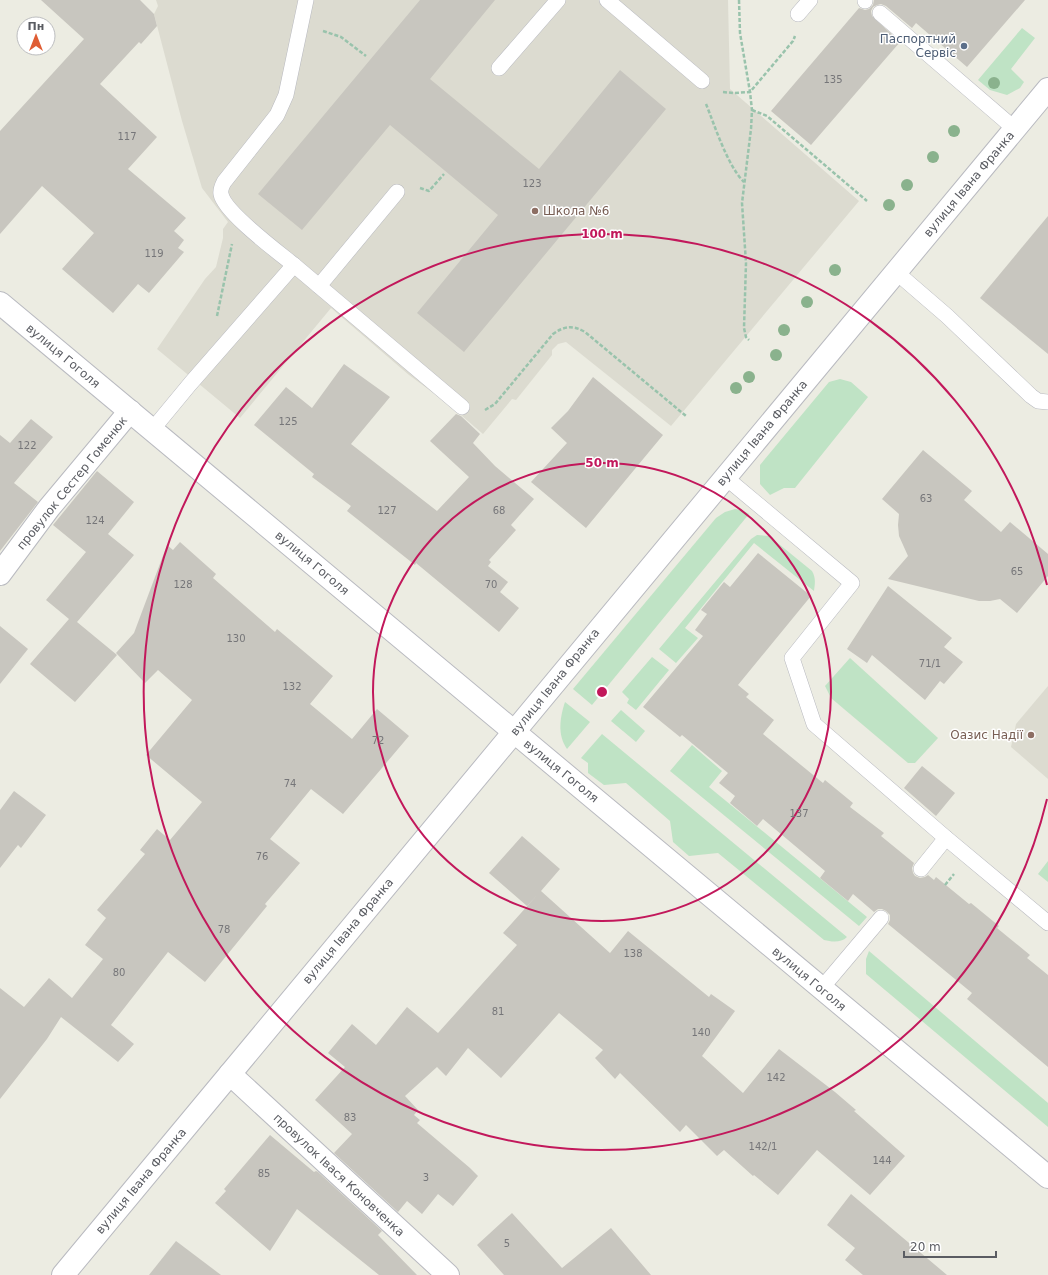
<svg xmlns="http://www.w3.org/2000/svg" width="1048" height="1275" font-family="'DejaVu Sans',sans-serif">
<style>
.education{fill:#dcdbd0}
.green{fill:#bfe3c5}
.building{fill:#c8c6bf}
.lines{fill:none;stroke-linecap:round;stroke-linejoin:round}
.service-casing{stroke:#b9bac0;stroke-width:16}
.minor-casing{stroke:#b9bac0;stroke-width:24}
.path{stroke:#99c3ac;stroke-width:2.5;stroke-dasharray:4 2;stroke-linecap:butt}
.service{stroke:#fff;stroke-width:15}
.minor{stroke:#fff;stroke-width:22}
.tree{fill:#8ab28d}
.ring{fill:none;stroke:#c2185b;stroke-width:2}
.service-dot{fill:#5c6f8a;stroke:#fff;stroke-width:1.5}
.education-dot{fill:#8d6e63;stroke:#fff;stroke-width:1.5}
.labels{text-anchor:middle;stroke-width:3;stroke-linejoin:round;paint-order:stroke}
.number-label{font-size:10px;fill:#767679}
.service-label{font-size:12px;fill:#4e5e75;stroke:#fff;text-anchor:end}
.street-label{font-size:12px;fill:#5a5c62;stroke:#fff}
.education-label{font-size:12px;fill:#785e54;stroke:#fff;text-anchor:start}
.centre{fill:#c2185b;stroke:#fff;stroke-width:2}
.ring-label{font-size:12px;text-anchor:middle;font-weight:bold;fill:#c2185b;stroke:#fff;stroke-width:3;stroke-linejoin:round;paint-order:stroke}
</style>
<rect width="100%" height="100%" fill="#ecece2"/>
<g class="education">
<path d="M156,0h572l2,89 129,112 -188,225 -105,-84 -8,2 -6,6v5l-36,45 -4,-1 -29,35 -36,-31 -38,-28 -78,-67 -91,110 -83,-69 48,-70 11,-12 7,-29v-9l5,-7 -26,-34 -20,-67 -28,-107 4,-8z"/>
<path d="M1048,686v93l-37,-32 5,-23z"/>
</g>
<g class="green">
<path d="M1022,28l13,10 -24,31 13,13 -4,6 -13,7 -17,-5 -12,-10z"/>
<path d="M840,379l11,3 17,15 -73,91h-11l-14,7 -10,-11v-19l69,-83z"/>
<path d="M735,509l7,1 7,4 -157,191 -19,-16 143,-171 9,-6z"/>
<path d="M757,535l12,1 43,35c4,7 3,12 2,20l-60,-48 -69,85 13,10 -22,25 -17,-14 92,-110z"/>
<path d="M652,657l17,13 -33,40 -9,-7 2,-4 -7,-7z"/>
<path d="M850,658l88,80 -23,25h-7l-77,-65 -6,-12z"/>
<path d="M565,702l25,20 -23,27c-10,-14 -7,-32 -2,-47z"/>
<path d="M621,710l24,21 -9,11 -25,-21z"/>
<path d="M602,734l245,203c-6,6 -15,5 -23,3l-106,-87 -29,3 -16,-14 -3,-21 -44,-38 -22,2 -16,-12v-10l-7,-5z"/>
<path d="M692,745l30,26 -13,16 158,130 -8,9 -189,-155z"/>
<path d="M1048,861v21l-10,-8z"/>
<path d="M869,951l179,152v24l-182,-153v-15z"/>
</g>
<g class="building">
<path d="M41,0h99l14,14 3,12 -16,18 -2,-2 -39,42 57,53 -29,32 58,49 -12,13 10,9 -6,8 6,4 -35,41 -11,-9 -25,29 -51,-44 32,-36 -52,-47 -42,48v-103l84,-92z"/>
<path d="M420,0h75l-65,79 109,90 81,-99 46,39 -202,243 -47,-39 81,-98 -108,-90 -88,105 -44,-36z"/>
<path d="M874,0h151l-58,67 -51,-44 -4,5 -26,-22 -5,-2 -4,1 -4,2 -2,4 1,5 28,26 -89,103 -40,-34 88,-103 6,2 4,-1 4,-4z"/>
<path d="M1048,216v138l-68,-56z"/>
<path d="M344,364l46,33 -39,47 86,67 32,-34 -39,-36 26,-27 5,2 19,18 -7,9 22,23 39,33 -23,26 5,5 -27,30 2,2 -3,4 20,16 -8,10 19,16 -20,24 -83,-69 -1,2 -68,-54 4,-5 -39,-29 2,-3 -60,-49 32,-38 26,21z"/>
<path d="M593,377l70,58 -77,93 -55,-46 36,-39 -16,-15 17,-17z"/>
<path d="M31,419l22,18 -39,46 24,19 -38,49v-116l10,8z"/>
<path d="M923,450l49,41 -8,9 37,32 9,-10 38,32v22l-31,37 -17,-14 -10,2h-11l-91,-22 20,-23 -9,-20 -1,-11 1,-11 -17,-15z"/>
<path d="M97,471l37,31 -26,32 26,21 -57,67 40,33 -42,47 -45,-38 39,-45 -23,-19 40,-48 -33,-27z"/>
<path d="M180,542l36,32 -3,4 62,54 2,-3 56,47 -23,28 42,35 25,-30 32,27 -66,78 -32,-25 -41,50 30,24 -35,41 2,2 -62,76 -37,-30 -57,73 23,19 -16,18 -57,-45 -14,22 -47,60v-111l24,19 25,-29 23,20 31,-39 -18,-14 21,-27 -9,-8 48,-56 -5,-4 17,-21 13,11 32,-38 -56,-47 46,-55 -34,-30 -13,13 -29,-30 18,-20 33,-88 6,5z"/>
<path d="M758,553l53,43 -73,89 11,9 -3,3 28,23 -11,14 60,49 2,-3 28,23 -3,4 34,26 -3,3 33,27 -2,5 1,5 2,3 5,2 5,-1 3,-2 6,5 2,-3 33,27 2,-1 28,23 -2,2 33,27 -3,3 21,17v92l-81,-68 5,-6 -84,-69 2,-4v-5l-4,-4 -4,-2h-4l-4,3 -21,-18 -5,7 -28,-23 5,-7 -62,-52 -6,7 -27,-23 5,-7 -16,-13 9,-10 -46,-38 -2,2 -37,-30 60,-71 -8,-6 12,-16 -6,-4 23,-28 6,5z"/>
<path d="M888,586l64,52 -8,9 19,15 -19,22 -4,-3 -15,19 -53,-45 -5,8 -20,-14z"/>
<path d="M0,626l28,23 -28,35z"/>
<path d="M922,766l33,27 -19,23 -32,-28z"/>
<path d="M14,791l32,24 -25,33 -3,-3 -18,23v-58z"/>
<path d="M522,836l38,33 -19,22 69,62 18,-22 81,66 2,-3 24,17 -33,45 41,37 36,-44 56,43 21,18 -2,1 51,45 -35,39 -53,-45 -39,45 -24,-20 -1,1 -29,-26 -7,6 -31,-31 -6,7 -60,-59 -5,6 -20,-21 8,-8 -44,-37 -58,65 -33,-30 -22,28 -9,-9 -32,29 13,14 -4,5 6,5 -3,3 53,45 8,8 -25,30 -15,-12 -16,20 -15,-13 -9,11 -64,-59 18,-19 -37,-34 30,-33 -17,-14 24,-29 24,21 31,-38 31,26 79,-88 -14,-12 35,-39 -11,12 -38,-33z"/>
<path d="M270,1135l44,37 2,-1 2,1 64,59 -4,4 39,40h-38l-82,-66 -27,42 -55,-48 11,-12 -2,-2z"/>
<path d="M851,1194l96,81h-84l-18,-15 10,-12 -28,-23z"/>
<path d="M512,1213l50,55 49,-40 40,47h-147l-27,-30z"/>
<path d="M176,1241l45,34h-72z"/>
</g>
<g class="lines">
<defs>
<g id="service">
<path d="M607,0l95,81"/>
<path d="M865,0v1"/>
<path d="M880,13l135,116"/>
<path d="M798,14l12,-14"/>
<path d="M499,68l59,-68"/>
<path d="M294,265l168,142"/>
<path d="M896,272l51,44 84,80 7,5 10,1"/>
<path d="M319,286l78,-94"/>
<path d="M152,430l38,-46 104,-119c-16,-13 -70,-53 -73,-71 -1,-4 1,-8 3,-12l53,-67 9,-20 20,-95"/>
<path d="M725,477l127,106 -60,75 22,66 132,114 102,85"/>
<path d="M921,869l25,-31"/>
<path d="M821,989l60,-71"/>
</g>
<g id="minor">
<path d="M0,303l1048,874"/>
<path d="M0,574l49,-66 81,-97"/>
<path d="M230,1074l218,201"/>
<path d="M63,1275l985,-1186"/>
</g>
</defs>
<use href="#service" class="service-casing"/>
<use href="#minor" class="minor-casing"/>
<g class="path">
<path d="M739,0l1,33 10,59 2,18 -1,19 -9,74 4,60 -2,65 2,9 3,3"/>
<path d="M323,31l18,6 25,19"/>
<path d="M723,92l10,1 17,-1 43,-51 2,-5"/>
<path d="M706,104c9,22 21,61 38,78"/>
<path d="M752,110l15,6 100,85"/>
<path d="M420,188l9,3 15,-17"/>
<path d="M217,316l15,-72"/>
<path d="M485,410l10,-6 58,-70c11,-8 20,-9 32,-2l101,84"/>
<path d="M945,885l9,-11"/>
</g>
<use href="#service" class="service"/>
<use href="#minor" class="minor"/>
</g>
<g class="tree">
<circle cx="994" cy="83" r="6"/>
<circle cx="954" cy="131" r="6"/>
<circle cx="933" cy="157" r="6"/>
<circle cx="907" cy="185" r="6"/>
<circle cx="889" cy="205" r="6"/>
<circle cx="835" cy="270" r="6"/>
<circle cx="807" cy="302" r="6"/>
<circle cx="784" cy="330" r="6"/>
<circle cx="776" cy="355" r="6"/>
<circle cx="749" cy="377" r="6"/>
<circle cx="736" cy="388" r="6"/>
</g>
<g class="ring">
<circle cx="602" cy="692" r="229"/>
<path d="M1047 799A458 458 0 1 1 1047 585"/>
</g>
<circle class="service-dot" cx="964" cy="46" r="4"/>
<g class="education-dot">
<circle cx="535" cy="211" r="4"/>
<circle cx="1031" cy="735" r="4"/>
</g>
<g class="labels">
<g class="number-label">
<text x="833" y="83">135</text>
<text x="127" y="140">117</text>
<text x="532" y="187">123</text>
<text x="154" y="257">119</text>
<text x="288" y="425">125</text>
<text x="27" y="449">122</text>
<text x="926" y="502">63</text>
<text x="387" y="514">127</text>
<text x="499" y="514">68</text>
<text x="95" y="524">124</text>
<text x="1017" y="575">65</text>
<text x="183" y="588">128</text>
<text x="491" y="588">70</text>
<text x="236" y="642">130</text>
<text x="930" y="667">71/1</text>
<text x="292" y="690">132</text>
<text x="378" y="744">72</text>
<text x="290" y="787">74</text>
<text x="799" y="817">137</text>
<text x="262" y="860">76</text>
<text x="224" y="933">78</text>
<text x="633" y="957">138</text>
<text x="119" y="976">80</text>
<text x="498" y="1015">81</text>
<text x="701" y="1036">140</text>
<text x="776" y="1081">142</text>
<text x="350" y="1121">83</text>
<text x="763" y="1150">142/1</text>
<text x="882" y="1164">144</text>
<text x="264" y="1177">85</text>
<text x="426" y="1181">3</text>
<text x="507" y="1247">5</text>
</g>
<g class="service-label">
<text x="956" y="43">Паспортний<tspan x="956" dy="14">Сервіс</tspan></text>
</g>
<g class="street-label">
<text transform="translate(969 184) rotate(-50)" y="4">вулиця Івана Франка</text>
<text transform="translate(63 356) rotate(40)" y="4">вулиця Гоголя</text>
<text transform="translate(762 433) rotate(-50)" y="4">вулиця Івана Франка</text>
<text transform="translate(72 483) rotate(-51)" y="4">провулок Сестер Гоменюк</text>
<text transform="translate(312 563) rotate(40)" y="4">вулиця Гоголя</text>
<text transform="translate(555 682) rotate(-51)" y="4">вулиця Івана Франка</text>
<text transform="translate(561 771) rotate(39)" y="4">вулиця Гоголя</text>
<text transform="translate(348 931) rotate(-50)" y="4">вулиця Івана Франка</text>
<text transform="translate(809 979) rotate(40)" y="4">вулиця Гоголя</text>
<text transform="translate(339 1175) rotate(43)" y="4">провулок Івася Коновченка</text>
<text transform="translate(141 1181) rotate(-50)" y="4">вулиця Івана Франка</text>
</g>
<g class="education-label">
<text x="543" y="215">Школа №6</text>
<text x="1023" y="739" text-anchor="end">Оазис Надії</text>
</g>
</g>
<circle cx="602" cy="692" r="6" class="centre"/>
<g class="ring-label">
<text x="602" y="238">100 m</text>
<text x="602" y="467">50 m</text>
</g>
<g transform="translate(36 36)"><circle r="19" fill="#ffffff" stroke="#bdbec0"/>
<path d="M0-3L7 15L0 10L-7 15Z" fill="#df5d34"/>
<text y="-6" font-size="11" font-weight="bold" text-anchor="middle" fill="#5a5c62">Пн</text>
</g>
<path d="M904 1251v6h92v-6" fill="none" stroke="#5a5c62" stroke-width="2"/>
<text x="910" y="1251" font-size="12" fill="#5a5c62" stroke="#ffffff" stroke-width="3" paint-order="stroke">20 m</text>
</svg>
